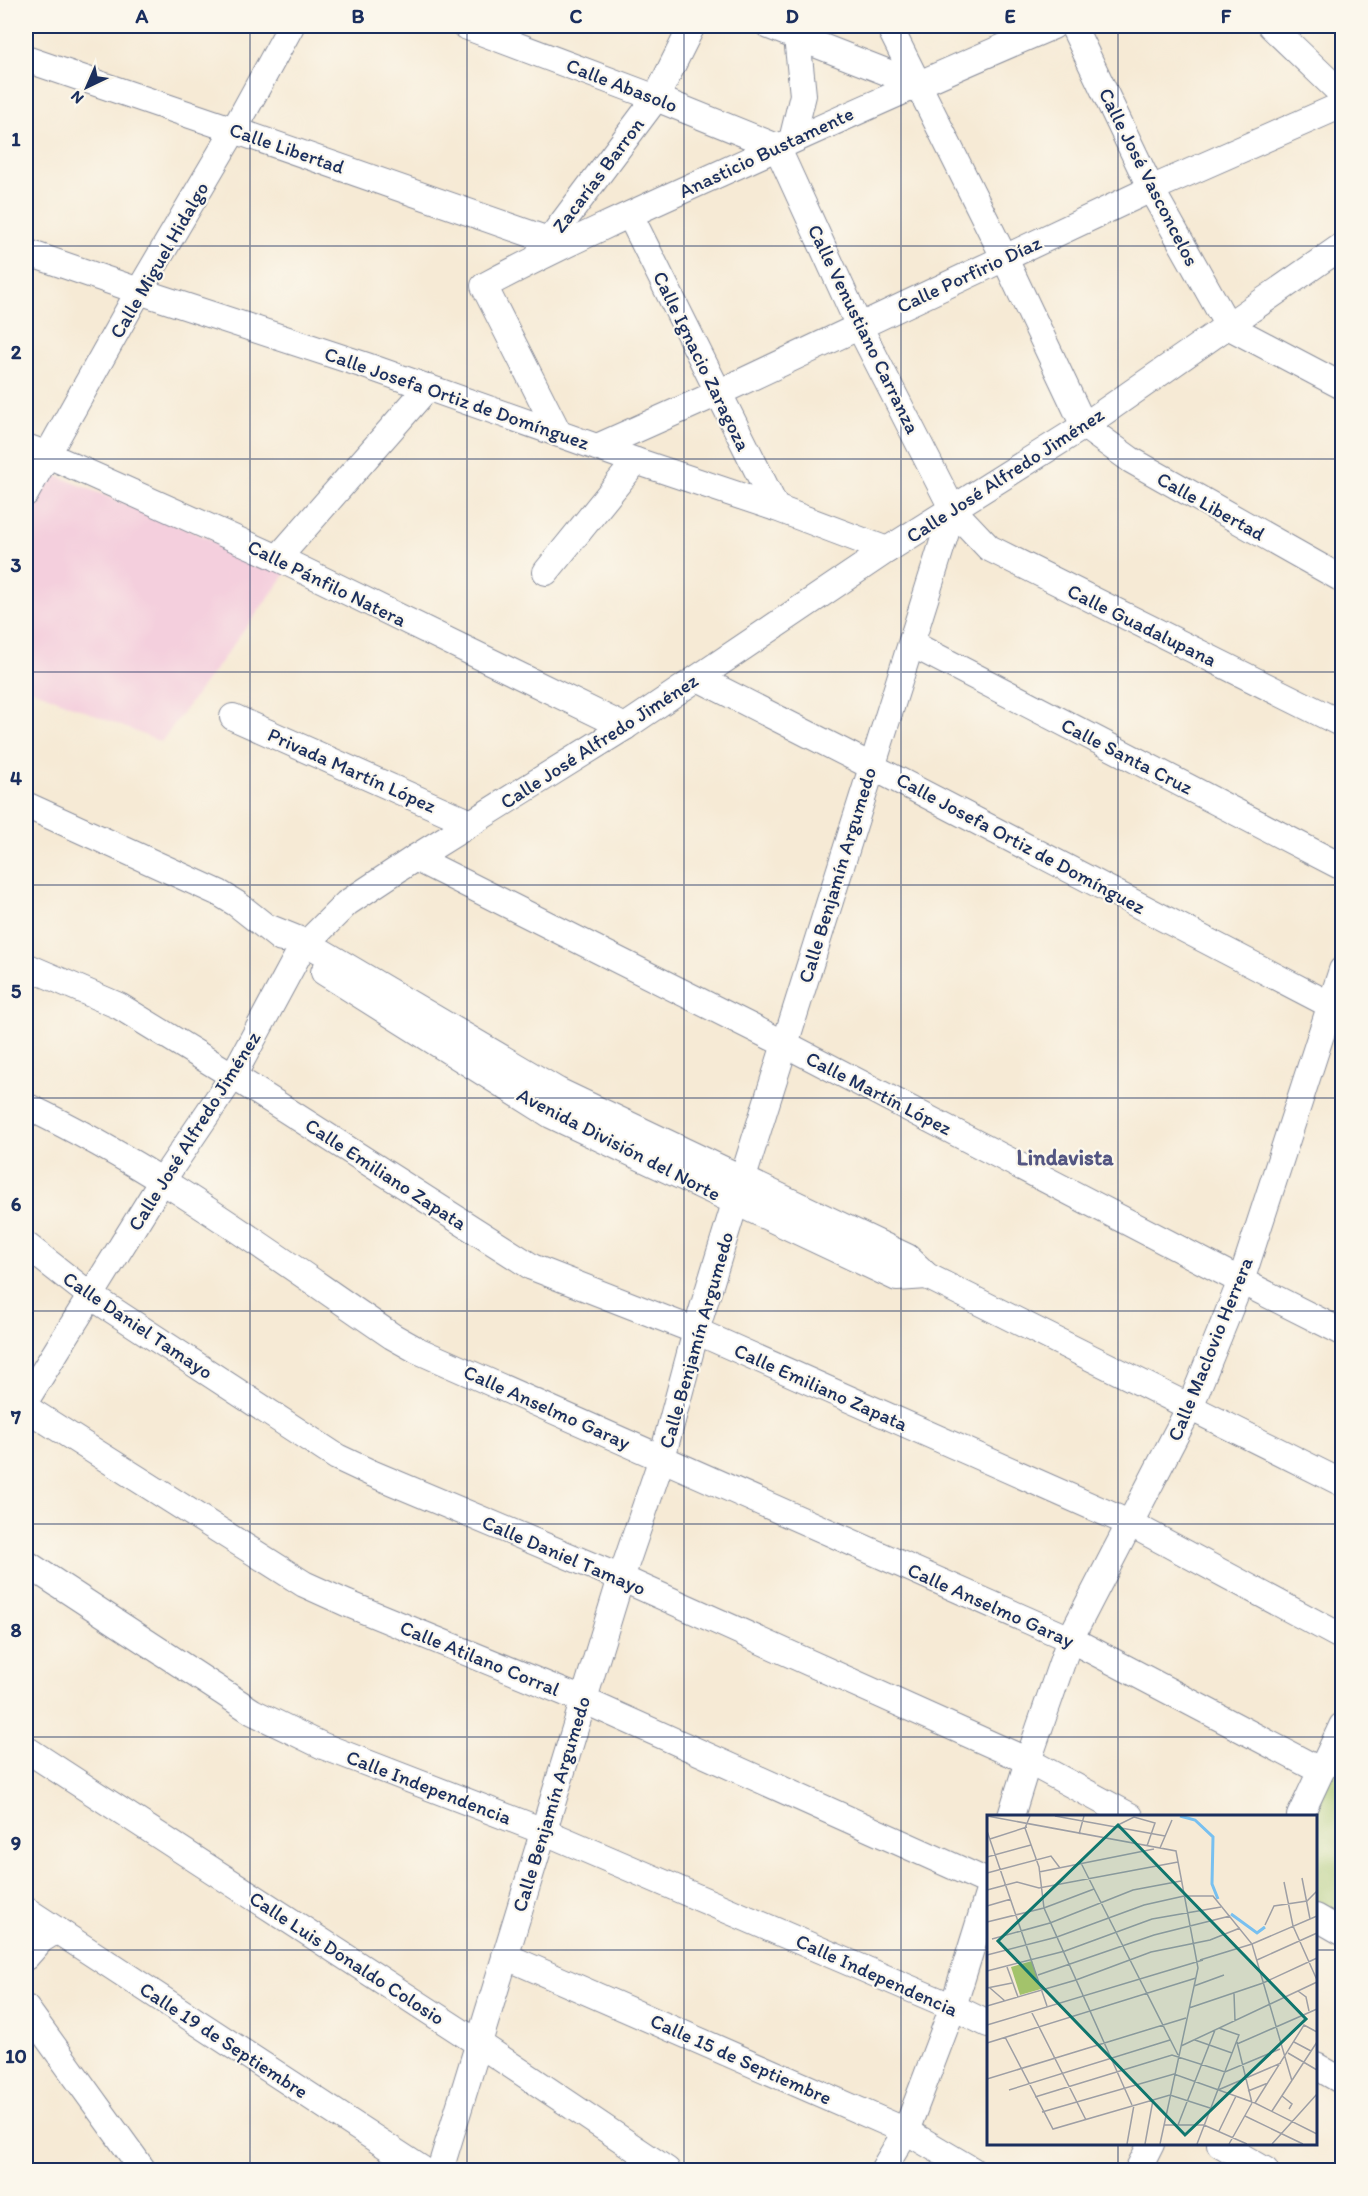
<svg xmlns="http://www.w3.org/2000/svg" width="1368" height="2196" font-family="Itim,sans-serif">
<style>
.built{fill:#f4cfdd}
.green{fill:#a3c36b;stroke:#5f7964;stroke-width:1.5}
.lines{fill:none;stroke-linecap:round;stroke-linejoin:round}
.minor-casing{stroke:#888c9a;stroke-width:28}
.minor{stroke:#fff;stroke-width:26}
.grid{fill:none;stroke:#1b2f5e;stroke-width:1.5;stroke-opacity:0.55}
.labels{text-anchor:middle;stroke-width:4.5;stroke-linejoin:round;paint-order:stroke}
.street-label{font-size:20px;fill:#1b2f5e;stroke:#fbf7ec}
.quarter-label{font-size:22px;font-weight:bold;fill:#545682;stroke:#fbf7ec}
.inset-river{fill:none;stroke:#78c0f0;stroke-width:3}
.inset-road{fill:none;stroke:#9e9fa5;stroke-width:1.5}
.view{fill:#0f766e;fill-opacity:0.15;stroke:#0f766e;stroke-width:3}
.inset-edge{fill:none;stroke:#1b2f5e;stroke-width:3}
.neatline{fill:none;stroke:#1b2f5e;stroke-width:2}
.grid-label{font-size:20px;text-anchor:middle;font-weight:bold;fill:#1b2f5e}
</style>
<rect width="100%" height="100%" fill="#fbf7ec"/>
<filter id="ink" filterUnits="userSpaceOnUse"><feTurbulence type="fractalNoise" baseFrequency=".0167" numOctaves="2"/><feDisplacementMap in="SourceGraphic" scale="12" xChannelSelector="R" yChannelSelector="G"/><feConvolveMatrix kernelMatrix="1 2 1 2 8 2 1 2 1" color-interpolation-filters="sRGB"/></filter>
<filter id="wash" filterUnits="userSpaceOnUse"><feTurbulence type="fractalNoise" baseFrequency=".008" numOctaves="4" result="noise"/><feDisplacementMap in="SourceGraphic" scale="24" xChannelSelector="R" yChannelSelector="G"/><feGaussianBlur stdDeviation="1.35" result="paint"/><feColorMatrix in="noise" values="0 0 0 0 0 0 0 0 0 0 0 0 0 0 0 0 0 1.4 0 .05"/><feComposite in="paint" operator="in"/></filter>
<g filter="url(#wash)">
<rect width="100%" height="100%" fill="#f6ead5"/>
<path class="built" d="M53,474l235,97 -127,171 -135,-55v-167z"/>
<path class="green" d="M1342,1751v167l-26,-14v-88h-7z"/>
</g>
<g filter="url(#ink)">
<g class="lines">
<defs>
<g id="minor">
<path d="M465,26l191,72 121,49 82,179 94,184 36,38 353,176"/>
<path d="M769,26l148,58"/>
<path d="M889,26l115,231 80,169 47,34 211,119"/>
<path d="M1073,26l78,163 77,137 114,60"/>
<path d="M1271,26l71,68"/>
<path d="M26,59l208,71 314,110"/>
<path d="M792,140l11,-45 -6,-58"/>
<path d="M630,215l146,293"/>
<path d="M26,252l113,39 228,75 269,95 140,47 111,42"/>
<path d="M539,254l117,-156 36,-72"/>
<path d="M559,434l-75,-148c77,-41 157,-77 237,-113 110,-50 221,-100 332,-147"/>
<path d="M26,447l22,8 230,103 347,169"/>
<path d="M597,447l121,-54 433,-204 191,-84"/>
<path d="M26,493l113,-202 95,-161 57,-104"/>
<path d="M278,558l150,-171"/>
<path d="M546,572l90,-111"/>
<path d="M912,644l430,223"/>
<path d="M698,678l173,88 471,245"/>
<path d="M233,717l238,106"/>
<path d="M26,805l193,88 18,11 44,35"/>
<path d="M415,858l370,186 456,237 101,51"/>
<path d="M270,928l37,15 251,148 349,166 20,19 415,207"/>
<path d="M26,966l93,40 114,70 299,191 164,64 435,193 211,113"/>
<path d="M324,972l227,143 346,163 30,-2"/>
<path d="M26,1106c130,61 247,149 366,230l25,14 653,289 251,132"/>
<path d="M26,1245l65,51 246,161 34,16 250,105 407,183 102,55"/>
<path d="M26,1400l136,-219 71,-105 65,-121 9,-12 40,-40 68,-45 210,-131 262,-177 197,-124 258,-180"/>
<path d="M26,1408l278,176 42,19 237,97 405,182"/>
<path d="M26,1563l227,149 70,34 220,85 410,176 35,17"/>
<path d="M26,1749l452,294 189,127"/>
<path d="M1011,1816l17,-55 42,-122 120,-232 51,-126 101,-311"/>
<path d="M1300,1816l42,-90"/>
<path d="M26,1910l397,260"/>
<path d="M1316,1917l26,15"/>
<path d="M505,1956l401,175 66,39"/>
<path d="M26,1957l15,-17 16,-10"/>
<path d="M26,2008l117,162"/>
<path d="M1316,2066l26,15"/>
<path d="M1220,2144l45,26"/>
<path d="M440,2170l181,-592 41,-120 34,-127 39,-128 218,-693"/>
<path d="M883,2170l23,-39 47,-124 35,-113"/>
<path d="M1138,2170l13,-26"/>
</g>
</defs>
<use href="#minor" class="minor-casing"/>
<use href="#minor" class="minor"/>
</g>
</g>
<path class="grid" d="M250,26v2144M467,26v2144M684,26v2144M901,26v2144M1118,26v1790M26,246h1316M26,459h1316M26,672h1316M26,885h1316M26,1098h1316M26,1311h1316M26,1524h1316M26,1737h1316M26,1950h962M1316,1950h26M1118,2144v26"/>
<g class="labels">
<g class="street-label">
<text transform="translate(622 85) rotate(21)" y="7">Calle Abasolo</text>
<text transform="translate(287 148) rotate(19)" y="7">Calle Libertad</text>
<text transform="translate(766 152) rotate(-25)" y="7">Anasticio Bustamente</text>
<text transform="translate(598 175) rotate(-53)" y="7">Zacarías Barron</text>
<text transform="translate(1149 177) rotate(63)" y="7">Calle José Vasconcelos</text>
<text transform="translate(159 260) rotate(-60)" y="7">Calle Miguel Hidalgo</text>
<text transform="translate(969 274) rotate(-25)" y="7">Calle Porfirio Díaz</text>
<text transform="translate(864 329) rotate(64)" y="7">Calle Venustiano Carranza</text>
<text transform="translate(702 361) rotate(64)" y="7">Calle Ignacio Zaragoza</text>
<text transform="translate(457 398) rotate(19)" y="7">Calle Josefa Ortiz de Domínguez</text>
<text transform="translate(1005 475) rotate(-33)" y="7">Calle José Alfredo Jiménez</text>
<text transform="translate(1211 506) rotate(29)" y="7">Calle Libertad</text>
<text transform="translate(327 583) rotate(26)" y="7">Calle Pánfilo Natera</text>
<text transform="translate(1142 625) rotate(26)" y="7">Calle Guadalupana</text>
<text transform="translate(599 741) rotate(-33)" y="7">Calle José Alfredo Jiménez</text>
<text transform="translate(1127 756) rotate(27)" y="7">Calle Santa Cruz</text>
<text transform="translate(352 770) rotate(24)" y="7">Privada Martín López</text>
<text transform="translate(1021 843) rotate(28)" y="7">Calle Josefa Ortiz de Domínguez</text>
<text transform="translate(837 875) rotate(-73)" y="7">Calle Benjamín Argumedo</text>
<text transform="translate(879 1093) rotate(27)" y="7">Calle Martín López</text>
<text transform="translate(194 1131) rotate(-58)" y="7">Calle José Alfredo Jiménez</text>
<text transform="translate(619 1144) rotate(27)" y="7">Avenida División del Norte</text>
<text transform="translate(386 1174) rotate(33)" y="7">Calle Emiliano Zapata</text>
<text transform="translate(138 1325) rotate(34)" y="7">Calle Daniel Tamayo</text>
<text transform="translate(696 1340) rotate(-74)" y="7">Calle Benjamín Argumedo</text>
<text transform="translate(1210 1349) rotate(-68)" y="7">Calle Maclovio Herrera</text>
<text transform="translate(821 1387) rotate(24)" y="7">Calle Emiliano Zapata</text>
<text transform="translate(547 1407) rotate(24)" y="7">Calle Anselmo Garay</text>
<text transform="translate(564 1555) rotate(23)" y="7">Calle Daniel Tamayo</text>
<text transform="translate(991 1605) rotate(24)" y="7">Calle Anselmo Garay</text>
<text transform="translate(480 1658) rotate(22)" y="7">Calle Atilano Corral</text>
<text transform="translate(429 1787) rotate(21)" y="7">Calle Independencia</text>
<text transform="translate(551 1804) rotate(-73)" y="7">Calle Benjamín Argumedo</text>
<text transform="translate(347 1958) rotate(33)" y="7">Calle Luis Donaldo Colosio</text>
<text transform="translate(877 1975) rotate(24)" y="7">Calle Independencia</text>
<text transform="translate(224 2040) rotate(33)" y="7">Calle 19 de Septiembre</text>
<text transform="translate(741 2059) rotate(24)" y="7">Calle 15 de Septiembre</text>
</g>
<g class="quarter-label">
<text x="1065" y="1165">Lindavista</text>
</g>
</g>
<g transform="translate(987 1815)">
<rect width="330" height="330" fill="#f6ead5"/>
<path d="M45,146l9,28 -21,6 -9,-28z" fill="#a3c36b"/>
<path class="inset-river" d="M193,1l15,4 18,17 -1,47 6,15M244,99l26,19 8,-6"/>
<path class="inset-road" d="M0,1l189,35 22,117 -38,176M43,1l-5,12 14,39 5,41 88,197M68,1l110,20M131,10l16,-8 21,6 -8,23M0,16l60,175M92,19l5,-18M3,24l37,-12M173,33l12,-28M0,42l44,-12M94,48l97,192M52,57l115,-23M0,58l64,-17 9,12M315,63l8,41M297,67l9,44 24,54M0,75l30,-8 22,6 139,-26M0,91l24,-7M0,107l57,-14 50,-19M278,110l9,-19 33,-5 10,-10M5,124l58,-16 83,-33 48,-9M0,140l70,-18 87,-32 40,-9h29l39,48 40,137M213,145l52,-16 65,-28M270,145l60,-27M20,152l11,30M0,156l78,-20 87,-32 69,-12M51,160l116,-40 76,-19M207,171l30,-11M0,173l25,-5M3,173l15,13M311,176l8,6 3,14M247,178l1,28M0,191l89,-26 75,-28 59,-12 30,-12M202,193l74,-25 54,-25M44,196l55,109M0,210l216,-65M18,222l48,92 117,-34 40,13M208,225l37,13M250,227l15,61M307,227l17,9M0,228l209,-65M250,229l80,-35M194,231l136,-64M301,238l29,17M0,264l199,-61M22,275l161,-50M231,275l63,-27M261,276l20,-8M295,281l10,8 -3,5M48,282l137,-42 53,17 55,-23M268,288l49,-78 13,7M285,296l45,-69M55,297l132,-38 81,29 62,31M258,301l58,28M177,310h40l43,19M191,310l37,-95M232,316l17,-35M140,329l7,-39M158,329l8,-44M210,329l42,-109 -20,-7M242,329l23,-41M285,329l45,-50"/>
<path class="view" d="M131,10l188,194 -121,116 -187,-194z"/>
<rect width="330" height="330" class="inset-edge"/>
</g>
<rect width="1368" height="2196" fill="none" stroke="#fbf7ec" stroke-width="66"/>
<g transform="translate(87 87) rotate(224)" stroke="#fbf7ec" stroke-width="4.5" paint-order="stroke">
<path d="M0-4.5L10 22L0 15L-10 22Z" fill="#1b2f5e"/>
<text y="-9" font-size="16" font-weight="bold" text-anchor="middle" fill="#1b2f5e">N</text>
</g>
<rect x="33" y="33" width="1302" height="2130" class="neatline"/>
<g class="grid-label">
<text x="142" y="23">A</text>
<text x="358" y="23">B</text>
<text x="576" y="23">C</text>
<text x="792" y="23">D</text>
<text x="1010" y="23">E</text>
<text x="1226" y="23">F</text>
<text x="16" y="146">1</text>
<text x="16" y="359">2</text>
<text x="16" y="572">3</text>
<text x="16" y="785">4</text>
<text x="16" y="998">5</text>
<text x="16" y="1211">6</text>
<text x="16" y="1424">7</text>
<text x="16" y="1637">8</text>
<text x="16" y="1850">9</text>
<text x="16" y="2063">10</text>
</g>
</svg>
